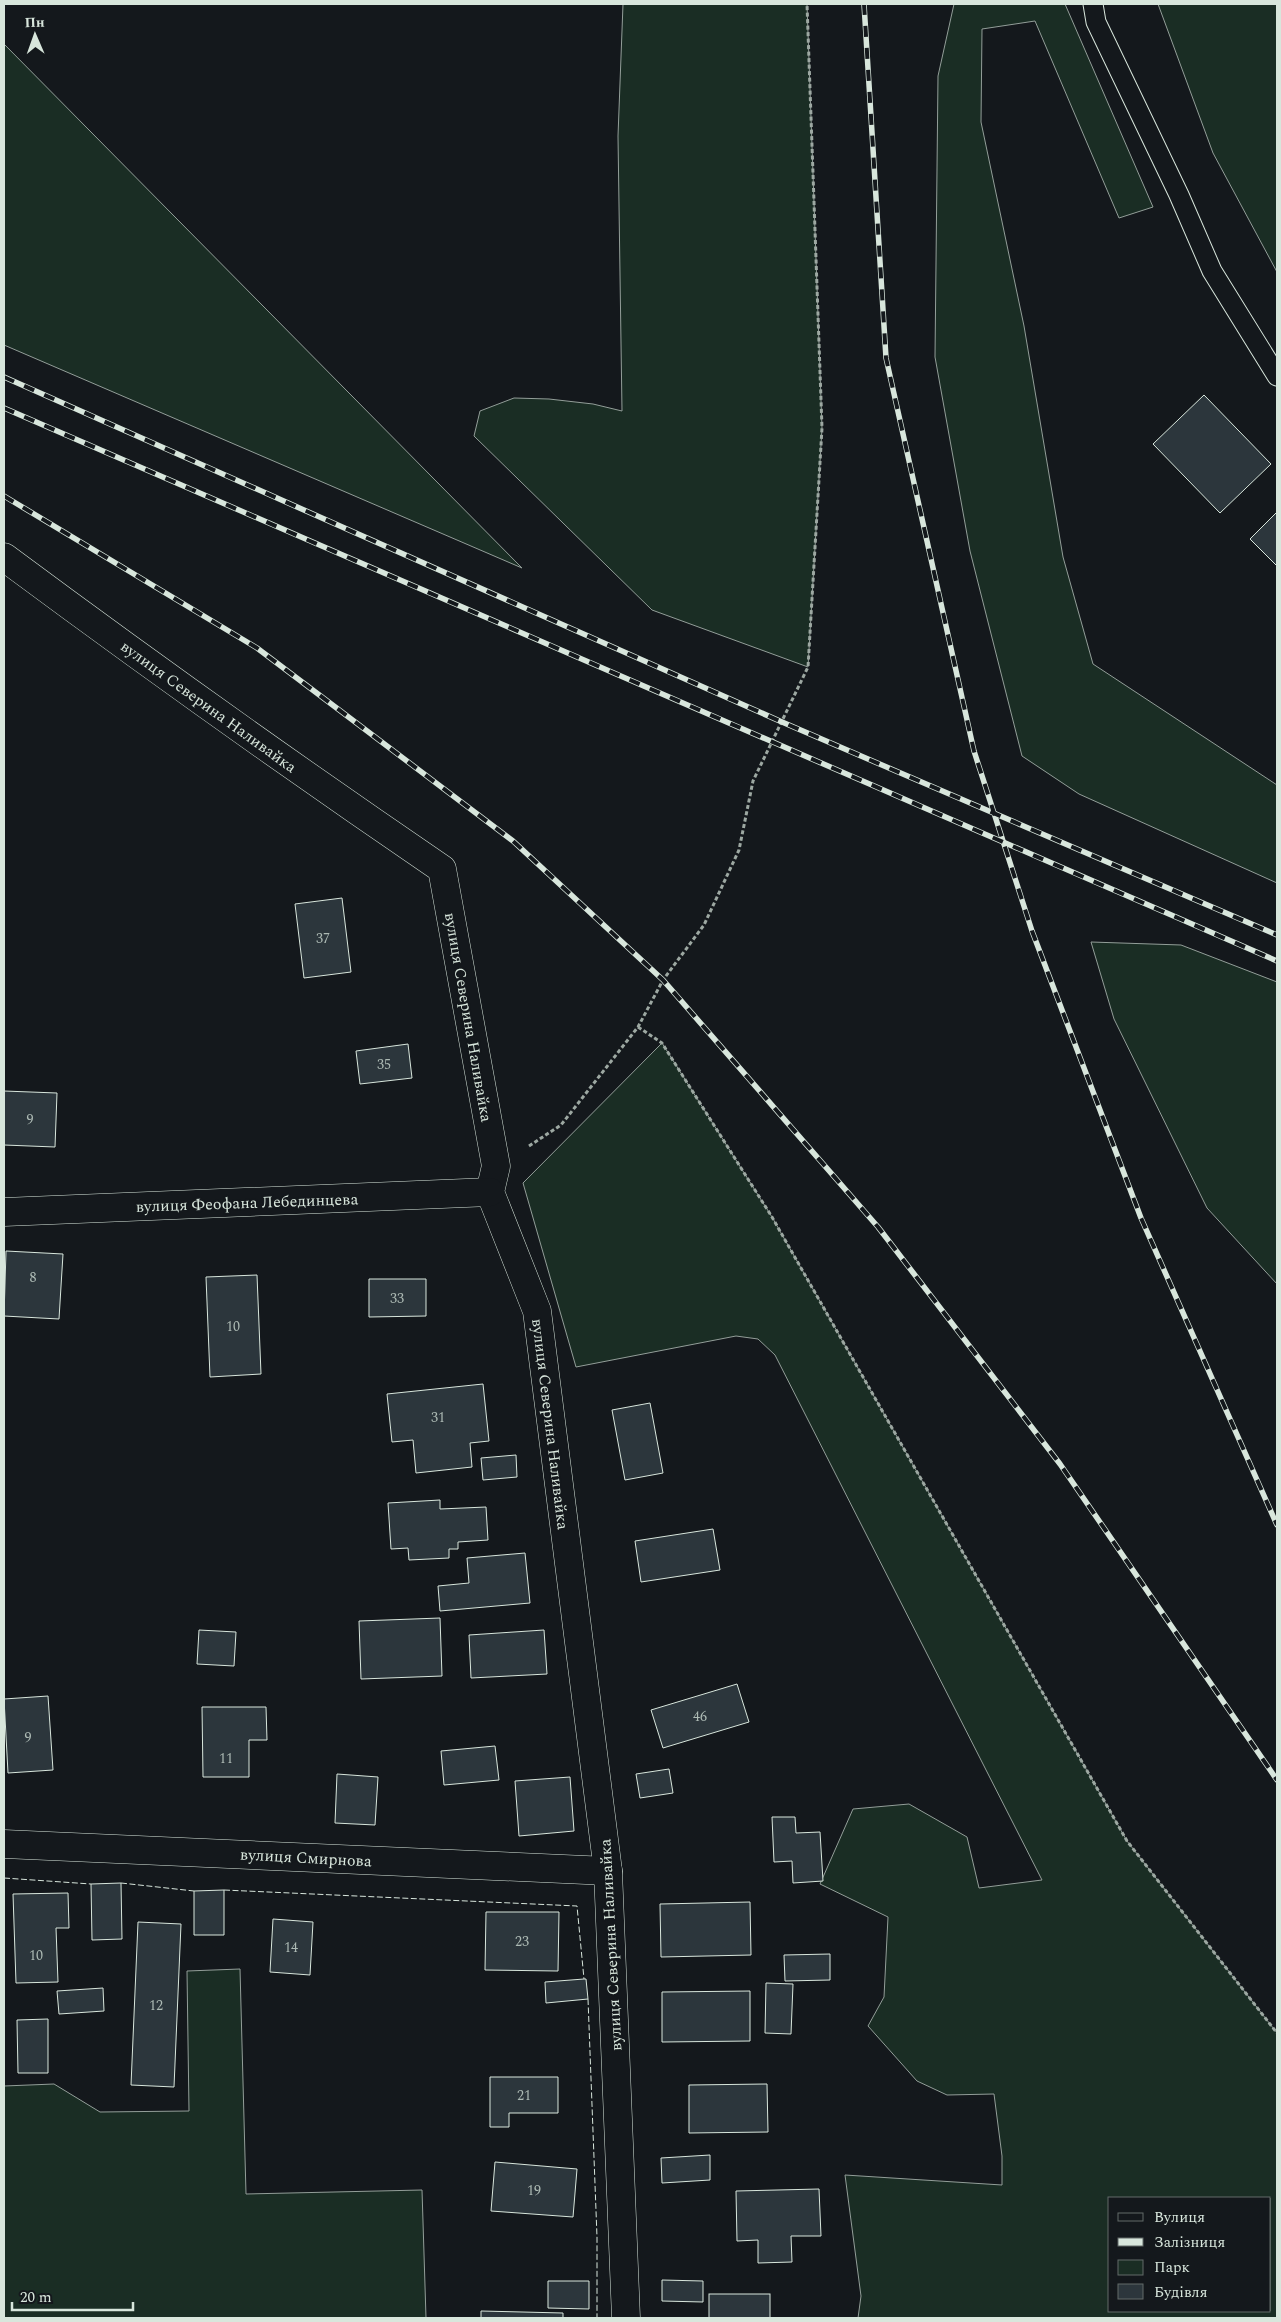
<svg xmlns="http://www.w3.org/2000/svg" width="1281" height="2322" font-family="Spectral,serif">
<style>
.green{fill:#1a2d24;stroke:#939e99;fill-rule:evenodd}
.building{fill:#2c363c;stroke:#d8e6dc}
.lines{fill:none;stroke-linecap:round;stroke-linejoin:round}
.lane-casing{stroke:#d8e6dc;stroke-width:21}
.street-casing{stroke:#d8e6dc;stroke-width:29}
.path{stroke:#9da8a2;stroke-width:3;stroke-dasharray:4 2.5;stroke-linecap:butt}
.lane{stroke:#14181c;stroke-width:19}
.street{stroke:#14181c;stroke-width:28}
.rail-casing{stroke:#d8e6dc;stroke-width:5.5}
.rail{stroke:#14181c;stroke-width:4;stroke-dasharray:11;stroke-linecap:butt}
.fence{stroke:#d8e6dc;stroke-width:1;stroke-dasharray:6 2.5;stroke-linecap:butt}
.labels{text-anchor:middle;stroke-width:4;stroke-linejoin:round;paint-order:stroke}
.number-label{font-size:14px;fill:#adbab4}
.street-label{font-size:16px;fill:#d8e6dc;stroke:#14181c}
</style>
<rect width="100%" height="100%" fill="#14181c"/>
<g class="green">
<path d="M623,4h184l15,424 -14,239 -156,-57 -178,-174 6,-25 34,-13 35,1 44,5 29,7 -4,-275z"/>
<path d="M954,4h111l88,203 -34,11 -84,-197 -53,8 -1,93 43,204 39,231 30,107 184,121v98l-198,-89 -57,-38 -52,-205 -35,-194 3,-281z"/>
<path d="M1158,4h119v268l-64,-119z"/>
<path d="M4,44l518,524 -518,-223z"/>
<path d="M1091,942l90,3 96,37v302l-70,-76 -93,-189z"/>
<path d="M662,1043l110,174 355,624 150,192v285h-419l3,-22 -16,-121 157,10v-29l-8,-62 -47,1 -30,-14 -49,-55 16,-29 4,-80 -68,-33 33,-75 56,-5 58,33 12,51 63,-8 -267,-525 -17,-16 -22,-3 -160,31 -53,-184zM1110,2198h160v113h-160z"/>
<path d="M240,1969l6,225 176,-4 4,128h-422v-232l50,-2 46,28 89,-1 -2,-140z"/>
</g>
<g class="building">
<path d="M1204,395l67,69 -51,49 -67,-69z"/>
<path d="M1277,512v54l-27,-27z"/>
<path d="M342,898l9,74 -47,6 -9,-74z"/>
<path d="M408,1044l4,34 -52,6 -4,-33z"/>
<path d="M4,1091l53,2 -2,54 -51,-2z"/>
<path d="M6,1251l57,3 -4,65 -55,-3z"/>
<path d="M257,1275l4,99 -51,3 -4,-100z"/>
<path d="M369,1279h57v37l-57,1z"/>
<path d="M483,1384l6,57 -19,2 2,24 -56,6 -3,-33 -21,2 -5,-48z"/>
<path d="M650,1403l13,70 -38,7 -13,-70z"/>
<path d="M516,1455l1,22 -34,3 -2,-22z"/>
<path d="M440,1500v9l46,-2 2,33 -30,2v7h-9v9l-40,2 -1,-12 -17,1 -3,-46z"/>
<path d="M713,1529l7,41 -79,12 -6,-41z"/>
<path d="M525,1553l5,50 -90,8 -2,-25 31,-3 -2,-25z"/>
<path d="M440,1618l2,58 -81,3 -2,-58z"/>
<path d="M199,1630l37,2 -2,34 -37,-2z"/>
<path d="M544,1630l3,44 -76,4 -2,-43z"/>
<path d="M737,1684l12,38 -86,26 -12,-38z"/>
<path d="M48,1696l5,74 -45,3 -4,-74z"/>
<path d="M202,1707h64l1,33h-18v37h-46z"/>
<path d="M495,1746l4,34 -55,5 -3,-34z"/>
<path d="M669,1769l4,24 -33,5 -4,-24z"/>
<path d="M337,1774l41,3 -3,48 -40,-2z"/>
<path d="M570,1777l4,54 -55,5 -4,-55z"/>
<path d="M772,1817h23l1,16 24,-1 3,49 -30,2 -1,-22 -18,1z"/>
<path d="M121,1883l1,56 -30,1 -1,-56z"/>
<path d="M224,1890v45h-30v-44z"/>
<path d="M68,1893l1,35h-13l2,54 -42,1 -3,-89z"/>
<path d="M750,1902l1,53 -90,2 -1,-53z"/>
<path d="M486,1912h73l-1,59 -73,-1z"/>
<path d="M273,1919l40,3 -3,53 -40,-3z"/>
<path d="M138,1922l43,2 -7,163 -43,-2z"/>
<path d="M830,1954v26l-45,1 -1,-26z"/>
<path d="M584,1979h2l2,20 -42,4 -1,-21z"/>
<path d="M766,1983l27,1 -2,50 -26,-1z"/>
<path d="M103,1988l1,23 -45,3 -2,-23z"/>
<path d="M750,1991v50l-88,1v-50z"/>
<path d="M48,2019v54h-30l-1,-53z"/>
<path d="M490,2077h68v36h-49v14h-19z"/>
<path d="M767,2084l1,48 -79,1v-48z"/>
<path d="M710,2155v25l-48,3 -1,-25z"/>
<path d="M495,2162l82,7 -4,48 -82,-6z"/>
<path d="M819,2189l2,47h-30l1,26 -34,1v-23l-21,1 -1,-50z"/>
<path d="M662,2280l41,1v21l-41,-1z"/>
<path d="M548,2281h41v28l-41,-1z"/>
<rect x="709" y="2294" width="61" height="24"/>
<path d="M481,2311l82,2v5h-82z"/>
</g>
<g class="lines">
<defs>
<path id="lane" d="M1093,4l3,18 83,173 33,76 65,105"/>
<g id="street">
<path d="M4,557c144,107 290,211 438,312l54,297 -6,26 47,119 71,560 18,447"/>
<path d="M4,1212l486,-20"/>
<path d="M4,1844l604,27"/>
</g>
</defs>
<use href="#lane" class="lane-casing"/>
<use href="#street" class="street-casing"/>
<g class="path">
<path d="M638,1027l24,16 110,174 355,624 150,192"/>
<path d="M529,1146l32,-21 77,-98 25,-47 41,-55 35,-75 14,-69 55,-114 14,-239 -15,-424"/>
</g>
<use href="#lane" class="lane"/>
<use href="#street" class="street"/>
<defs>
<g id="rail">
<path d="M864,4l22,354 88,393 58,180 109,287 136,307"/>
<path d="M4,377l778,345 495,213"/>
<path d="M4,408l1273,553"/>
<path d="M4,496l253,152 256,193 150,139 215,247 182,237 217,316"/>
</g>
</defs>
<use href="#rail" class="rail-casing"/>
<use href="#rail" class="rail"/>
<g class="fence">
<path d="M4,1878l87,6"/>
<path d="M121,1883l73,8"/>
<path d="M224,1890l353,16 7,73"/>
<path d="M588,1999l9,238v81"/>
</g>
</g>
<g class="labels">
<g class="number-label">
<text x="323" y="943">37</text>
<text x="384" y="1069">35</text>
<text x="30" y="1124">9</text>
<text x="33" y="1282">8</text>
<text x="397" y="1303">33</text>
<text x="233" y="1331">10</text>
<text x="438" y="1422">31</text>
<text x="700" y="1721">46</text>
<text x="28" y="1742">9</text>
<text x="226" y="1763">11</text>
<text x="522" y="1946">23</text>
<text x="291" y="1952">14</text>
<text x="36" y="1960">10</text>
<text x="156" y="2010">12</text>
<text x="524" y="2100">21</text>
<text x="534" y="2195">19</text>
</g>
<g class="street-label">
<text transform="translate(209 706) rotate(36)" y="6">вулиця Северина Наливайка</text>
<text transform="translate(469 1017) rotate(80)" y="6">вулиця Северина Наливайка</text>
<text transform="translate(247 1202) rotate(-2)" y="6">вулиця Феофана Лебединцева</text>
<text transform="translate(551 1424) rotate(83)" y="6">вулиця Северина Наливайка</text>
<text transform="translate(306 1857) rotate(3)" y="6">вулиця Смирнова</text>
<text transform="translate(610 1945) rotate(-93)" y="6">вулиця Северина Наливайка</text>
</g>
</g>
<rect width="1281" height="2322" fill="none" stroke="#d8e6dc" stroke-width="10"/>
<rect x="1108" y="2197" width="162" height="115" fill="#14181c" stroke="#626a69"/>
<rect x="1118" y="2213" width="25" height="8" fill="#14181c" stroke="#626a69"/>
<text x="1154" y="2222" font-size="15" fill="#d8e6dc">Вулиця</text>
<rect x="1118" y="2238" width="25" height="8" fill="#d8e6dc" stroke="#626a69"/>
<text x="1154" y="2247" font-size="15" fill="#d8e6dc">Залізниця</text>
<rect x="1118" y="2260" width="25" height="15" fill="#1a2d24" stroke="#626a69"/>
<text x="1154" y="2272" font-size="15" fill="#d8e6dc">Парк</text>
<rect x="1118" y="2284" width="25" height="15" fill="#2c363c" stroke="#626a69"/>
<text x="1154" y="2297" font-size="15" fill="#d8e6dc">Будівля</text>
<g transform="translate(35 35) rotate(358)" stroke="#14181c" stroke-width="4" paint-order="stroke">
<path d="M0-4L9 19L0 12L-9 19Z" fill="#d8e6dc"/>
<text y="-8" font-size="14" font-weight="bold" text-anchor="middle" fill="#d8e6dc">Пн</text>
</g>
<path d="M12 2302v8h121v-8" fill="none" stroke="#d8e6dc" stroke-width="2.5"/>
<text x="20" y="2302" font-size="15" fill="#d8e6dc" stroke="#14181c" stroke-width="4" paint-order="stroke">20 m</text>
</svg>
